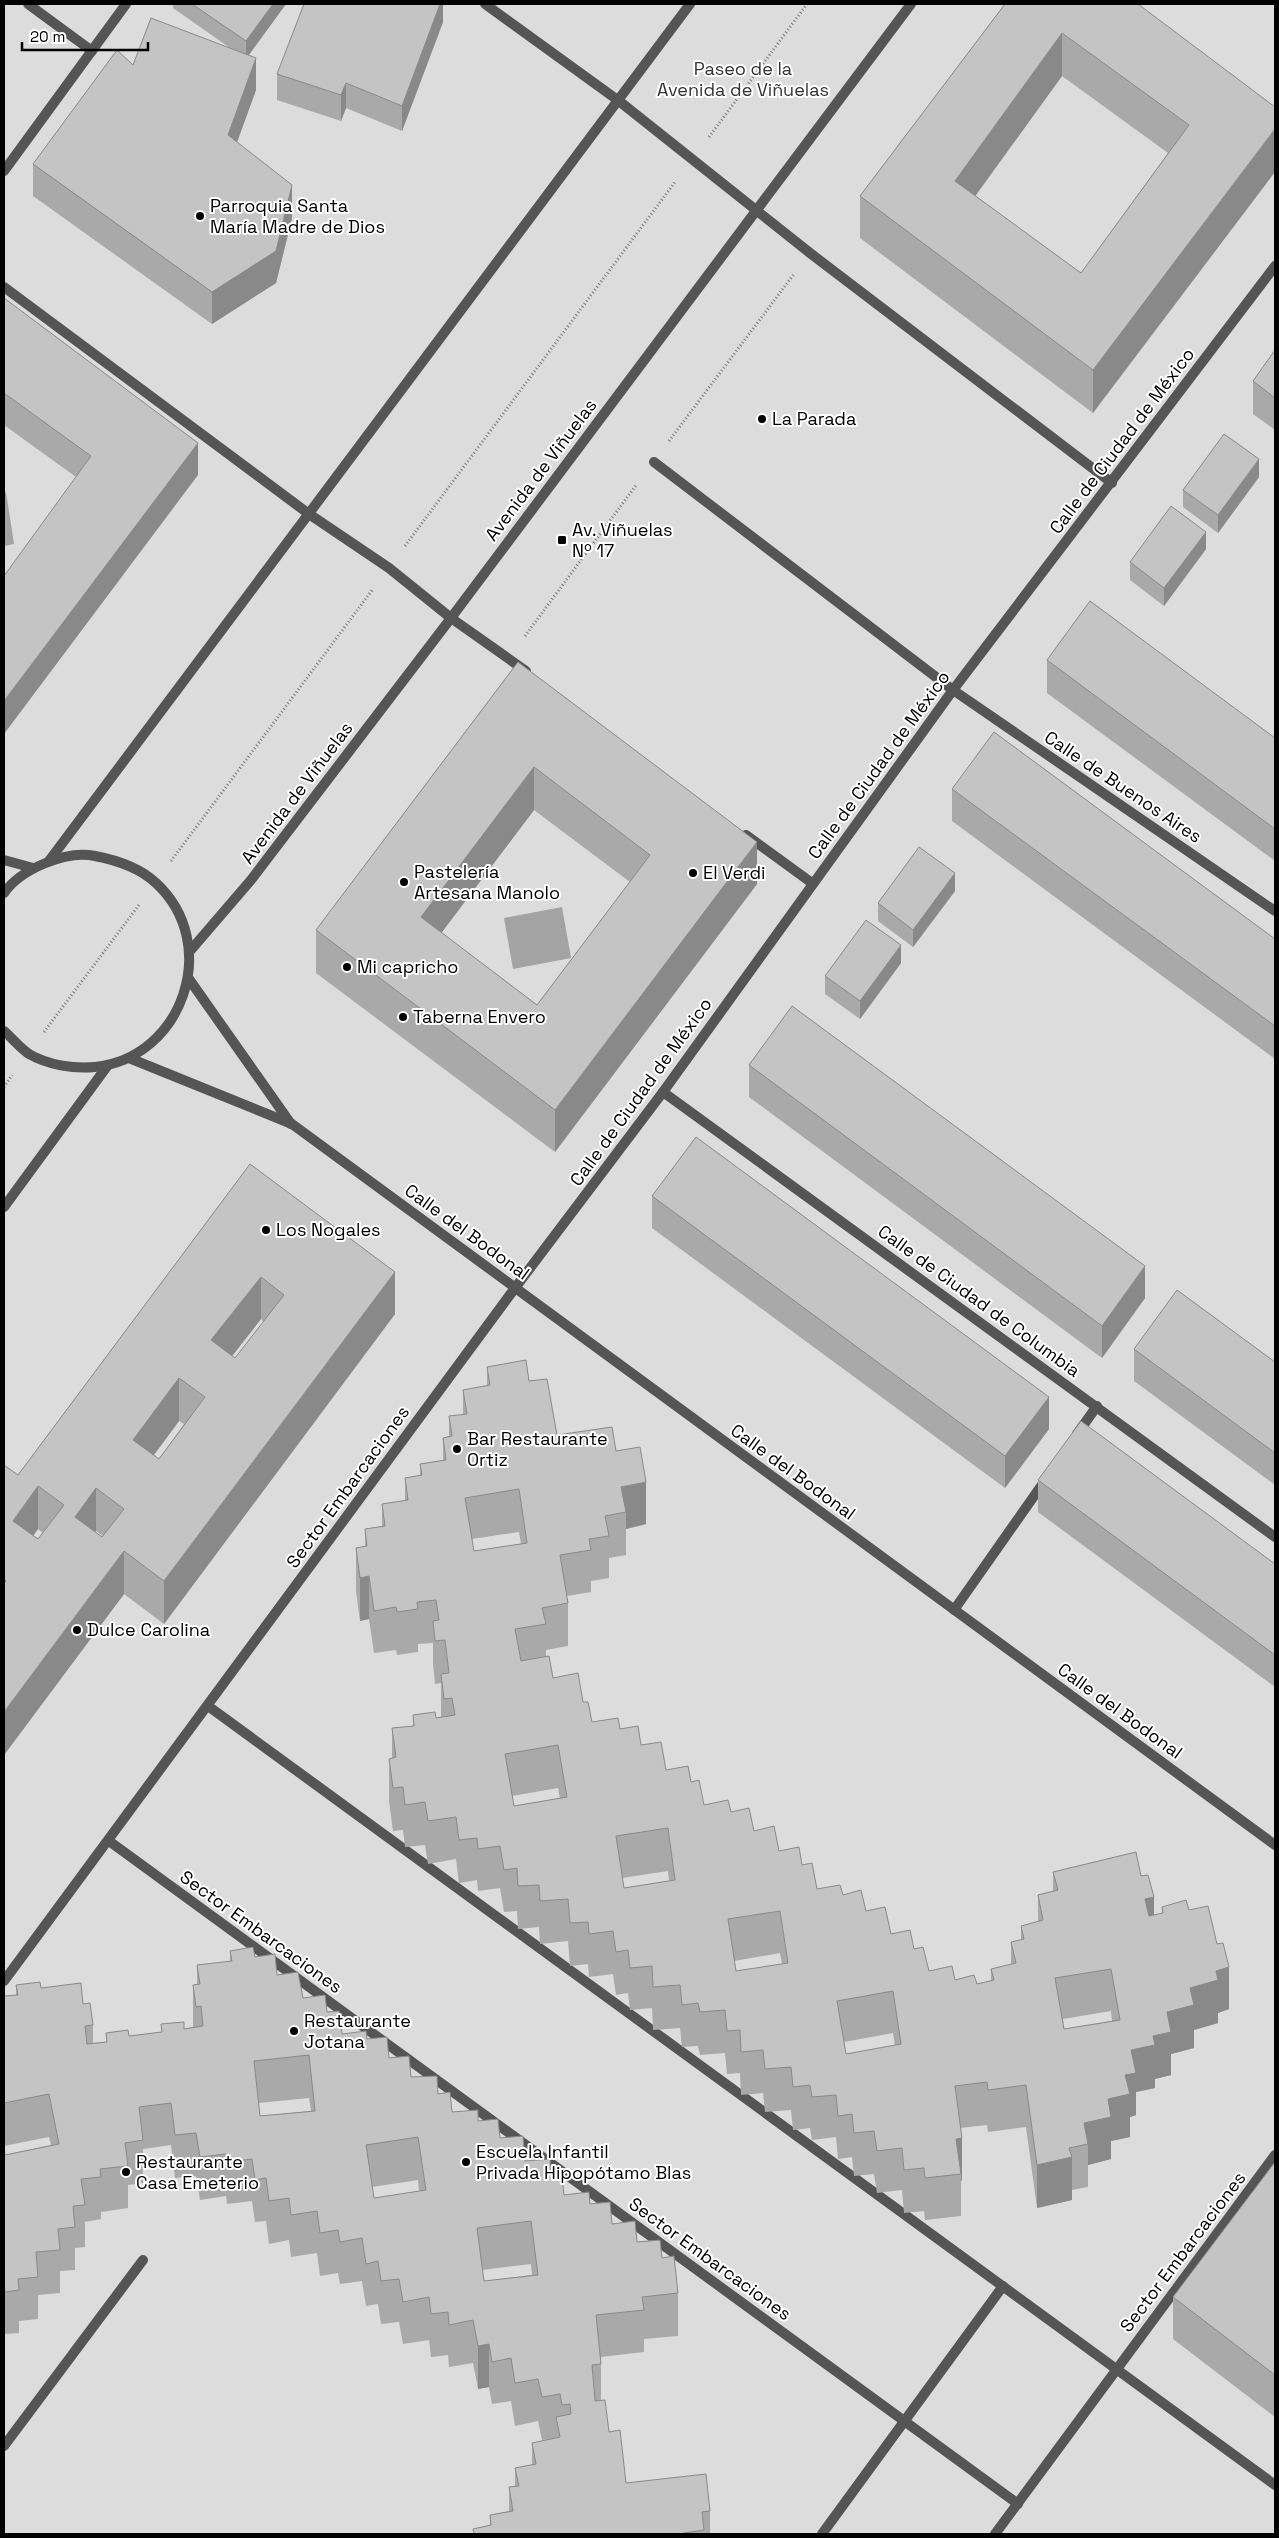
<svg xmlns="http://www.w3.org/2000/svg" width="1279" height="2538" font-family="'Space Grotesk',sans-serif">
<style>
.green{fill:#dcdcdc}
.water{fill:#a3a3a3}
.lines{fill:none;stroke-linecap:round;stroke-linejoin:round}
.path{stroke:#777;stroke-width:3;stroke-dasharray:1 2.5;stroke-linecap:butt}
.lane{stroke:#555;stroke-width:10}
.street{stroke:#555;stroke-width:10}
.wall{fill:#a9a9a9;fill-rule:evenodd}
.shaded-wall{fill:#898989}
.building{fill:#c4c4c4;stroke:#898989;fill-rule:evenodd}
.poi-dot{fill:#000;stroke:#fff;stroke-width:2}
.labels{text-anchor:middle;stroke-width:4;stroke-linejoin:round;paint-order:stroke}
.park-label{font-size:18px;fill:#333;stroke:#fff}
.poi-label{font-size:18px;fill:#000;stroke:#fff;text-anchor:start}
.street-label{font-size:18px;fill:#000;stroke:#fff}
</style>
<rect width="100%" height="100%" fill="#fff"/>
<rect class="green" x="4" y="4" width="1271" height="2530"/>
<g class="water">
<path d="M6,492l8,52 -10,2v-53z"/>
<path d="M562,907l9,51 -58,11 -9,-51z"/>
</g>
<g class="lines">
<g class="path">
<path d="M709,137l98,-133"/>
<path d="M669,441l125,-167"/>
<path d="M405,546l270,-364"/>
<path d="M525,636l112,-152"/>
<path d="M171,861l202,-272"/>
<path d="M44,1032l95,-127"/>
<path d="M4,1087l8,-12"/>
</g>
<path class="lane" d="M4,2446l139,-186"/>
<g class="street">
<path d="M28,4l64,47"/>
<path d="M485,4l134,97 191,152 302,230"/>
<path d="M4,171l122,-167"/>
<path d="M4,287l305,227 80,54 62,50 75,53"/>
<path d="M654,462l299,228 322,221"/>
<path d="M746,835l66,48"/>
<path d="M4,860l29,8"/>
<path d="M49,861l641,-857"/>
<path d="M4,893c17,-24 62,-43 91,-37 21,4 45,12 61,27 66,61 27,175 -61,184 -22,2 -47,-2 -66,-13 -9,-6 -17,-16 -25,-23"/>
<path d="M190,951l61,-71 200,-262 460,-614"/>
<path d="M189,979l102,145"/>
<path d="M129,1058l163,66 983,721"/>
<path d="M663,1092l612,445"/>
<path d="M4,1207l104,-142"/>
<path d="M1077,1434l20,-28"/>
<path d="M954,1610l92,-131"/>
<path d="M208,1706l1067,779"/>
<path d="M109,1841l909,663"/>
<path d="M4,1981l511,-693 148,-196 290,-402 322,-424"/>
<path d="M822,2534l181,-248"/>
<path d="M995,2534l280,-379"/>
</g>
</g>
<g class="wall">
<path d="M173,4h113l-38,51 8,35 -19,52 55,76 -16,65 -64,41 -179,-128v-32l100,-99 97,-17 -57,-40z"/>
<path d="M440,4h3v18l-41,109 -56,-23 -5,13 -64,-21v-26z"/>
<path d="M1005,4l270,103 -182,306 -233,-175v-42zM1062,76l106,77 -87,120 -106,-77z"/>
<path d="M4,298l194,177 -122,2 -72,-52z"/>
<path d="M1275,350v80l-22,-16v-33z"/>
<path d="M1259,477l-41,56 -35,-26v-17z"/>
<path d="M1206,549l-42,57 -34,-26v-18z"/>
<path d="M1047,660l228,78v123l-228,-168z"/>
<path d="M518,662l239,222 -202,268 -239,-179v-43zM534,810l96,72 -93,123 -96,-72z"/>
<path d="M952,789l323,150v120l-323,-238z"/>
<path d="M955,891l-42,56 -35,-26v-18z"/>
<path d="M901,963l-41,56 -35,-25v-18z"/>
<path d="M749,1065l396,233 -43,60 -353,-261z"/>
<path d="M250,1164l145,150 -231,310 -40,-30 -120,161v-290l14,10zM261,1319l3,3 -29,36 -3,-2zM179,1421l5,3 -25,35 -5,-4zM38,1529l5,4 -5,6 -5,-4zM96,1531l7,5 -1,1 -7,-5z"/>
<path d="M652,1196l397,233 -44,59 -353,-260z"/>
<path d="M1134,1349l141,13v123l-141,-104z"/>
<path d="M487,1367l42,14 28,54 59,16 30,73 -20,5v26l-17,3v20l-18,3v11l-24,4 1,7v43l-22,4v6l7,22 30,24 9,20 28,7 21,16 25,25 25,12 13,23 27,7 48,39 23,14 15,24 26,6 23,16 25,23 23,15 15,22 26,9 22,4 14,-3v-12l20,-5v-22l10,-2v-14l17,-4v-27l15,-4v-19l88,4 13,39 8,-2v-6l27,3 40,99 -11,4v10l-24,7v18l-23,6v21l-16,4v9l-19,4v23l-6,2v20l-19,4v18l-23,6v22l-16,3v10l-35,8 -11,-81 -38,5 -1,-7 -27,3 2,52 -1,1v35l-36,4 -1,-9 -20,2 -2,-23 -25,3 -3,-19 -20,2 -2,-19 -14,2 -2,-22 -24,3 -2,-12 -17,2 -2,-20 -26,2 -2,-19 -22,2 -1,-22 -13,1 -2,-21 -25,2 -2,-9 -16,1 -2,-19 -27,2 -1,-22 -22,2 -2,-17 -12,2 -3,-21 -24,3 -1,-13 -18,2 -2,-25 -28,3 -1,-17 -21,2 -1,-18 -13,1 -4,-24 -22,3 -1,-11 -18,3 -3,-24 -28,5 -3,-19 -20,2 -2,-17 -10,1 -4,-30v-42l3,-1v-30l21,-2v-11l23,3 5,-1v-34l-6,1 -2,-20v-21l-15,1v8l-21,3 -1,-5 -22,3 -5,-34 -9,2 -4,-30v-43l9,-1v-18l17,-3v-22l23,-3v-23l15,-2v-12l23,-4v-22l6,-2v-20l14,-1v-25l24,-4zM519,1532l2,12 -47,7 -2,-12zM558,1788l2,11 -46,7 -2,-10zM668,1871l1,10 -45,7 -2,-10zM780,1953l2,11 -46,7 -2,-10zM1111,2011l1,10 -48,8 -1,-10zM893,2033l2,13 -49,8 -2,-12z"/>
<path d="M1038,1480l237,84v123l-237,-175z"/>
<path d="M230,1951l25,6 48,41 24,14 15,22 25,5 44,38 27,17 14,18 26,9 22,17 25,23 26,15 13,19 26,9 22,20 25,18 25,16 16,35v43l-34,3v13l-43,5v43l8,32 17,51 84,28v23h-237v-5l17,-4v-10l19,-4v-24l6,-1v-18l17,-3v-22l24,-5 -14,2 -4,-19 -23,5 -4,-25 -19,3 -3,-17 -11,2 -5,-26 -24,4 -1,-12 -17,2 -2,-17 -26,4 -4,-22 -18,2 -3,-20 -12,2 -4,-25 -22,3 -2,-11 -18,3 -3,-23 -26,4 -2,-17 -20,4 -3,-23 -11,1 -3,-21 -25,3 -1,-8 -26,4 -4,-24 -21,2 -4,-33 -28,4v34l-15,2v23l-27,4v7l-16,3v25l-10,1v22l-15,1v22l-22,2v24l-19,2v12l-15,1v-187l1,8 46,-10 -2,-8 -45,9v-150l12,-1v-10l25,3 42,16 10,21v18l13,-1v-9l23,3 32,-4v-8l23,5 9,-2v-42l4,-1v-19l33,-3zM309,2098l2,13 -51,5 -2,-13zM418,2180l1,11 -45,7 -2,-11zM531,2264l1,11 -48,6 -2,-11z"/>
<path d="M1275,2162v255l-102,-78v-42z"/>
</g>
<g class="shaded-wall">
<path d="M273,4h13l-40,55v-18z"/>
<path d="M440,4h3v18l-41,109v-25z"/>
<path d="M1062,33v43l-107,148v-43z"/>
<path d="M256,58v32l-28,77v-32z"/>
<path d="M346,83v25l-5,13v-26z"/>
<path d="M1275,129v43l-182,241v-43z"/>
<path d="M292,185v33l-16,65 -64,41v-32z"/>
<path d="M198,443v32l-194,259v-33z"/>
<path d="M1259,459v18l-41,56v-18z"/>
<path d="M1206,532v17l-42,57v-18z"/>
<path d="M534,767v43l-113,150v-43z"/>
<path d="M757,842v42l-202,268v-42z"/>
<path d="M955,873v18l-42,56v-17z"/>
<path d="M901,945v18l-41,56v-18z"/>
<path d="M1145,1266v32l-43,60v-32z"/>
<path d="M395,1272v42l-231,310v-43z"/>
<path d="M261,1277v42l-50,64v-43z"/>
<path d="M179,1378v43l-46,62v-43z"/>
<path d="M1049,1397v32l-44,59v-32z"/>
<path d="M646,1482v42l-20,5v-17l-5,-25z"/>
<path d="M38,1486v43l-25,35v-43z"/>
<path d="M96,1488v43l-21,29v-43z"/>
<path d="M124,1551v43l-120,161v-43z"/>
<path d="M369,1576v43l-9,2v-43z"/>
<path d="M1154,1897v43l-9,-41z"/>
<path d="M1229,1967v42l-11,4v10l-24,7v18l-23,6v21l-16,4v9l-19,4v23l-6,2v20l-19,4v18l-23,6v-21l-4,-21 24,-24 17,-24 6,-25 22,-14 14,-24 23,-24 26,-17z"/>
<path d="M962,2138v42l-1,1v-7l-5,-35z"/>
<path d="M1072,2157v43l-35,8v-43z"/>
<path d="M489,2344v43l-11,2v-43z"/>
</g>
<g class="building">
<path d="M192,4h81l-27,37z"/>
<path d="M304,4h136l-38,102 -56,-23 -5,12 -64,-21z"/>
<path d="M1005,4h133l137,103v22l-182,241 -233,-174zM1062,33l127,92 -108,148 -126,-92z"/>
<path d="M151,18l105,40 -28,77 64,50 -16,66 -64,41 -179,-128 84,-114 16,15z"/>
<path d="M4,298l194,145 -194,258v-125l87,-120 -87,-63z"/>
<path d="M1275,350v48l-22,-17z"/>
<path d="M1224,434l35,25 -41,56 -35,-25z"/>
<path d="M1171,506l35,26 -42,56 -34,-26z"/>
<path d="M1090,601l185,137v91l-228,-169z"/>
<path d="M518,662l239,180 -202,268 -239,-180zM534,767l116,88 -113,150 -116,-88z"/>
<path d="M994,732l281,207v87l-323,-237z"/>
<path d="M919,847l36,26 -42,57 -35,-27z"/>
<path d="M866,920l35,25 -41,56 -35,-25z"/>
<path d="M792,1006l353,260 -43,60 -353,-261z"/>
<path d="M696,1137l353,260 -44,59 -353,-260z"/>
<path d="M250,1164l145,108 -231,309 -40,-30 -120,161v-129l2,-2 -2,-2v-114l14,10zM261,1277l23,18 -49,63 -24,-18zM179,1378l26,19 -46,62 -26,-19zM38,1486l26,19 -26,34 -25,-18zM96,1488l28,21 -22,28 -27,-20z"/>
<path d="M1177,1290l98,72v91l-141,-104z"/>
<path d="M526,1360l3,21 18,-2 10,56 55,-8 4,24 24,-4 6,35 -25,5 5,25 -21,4 4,20 -20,3 2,11 -31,5 8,48 -26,5 4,16 -31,5 6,32 28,-5 4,22 25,-5 5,29h5l4,20 26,-4 2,11 18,-3 3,19 20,-3 5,28 22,-4 3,16 8,-2 5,25 24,-5 3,12 18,-4 5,23 20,-5 5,25 20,-4 3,18 10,-2 5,26 23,-4 3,10 18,-5 5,21 19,-4 6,27 19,-4 4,19 9,-2 6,24 23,-5 3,14 19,-5 3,9 17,-4 -3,-11 25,-6 -5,-21 13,-3 -3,-13 22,-6 -5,-25 20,-5 -5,-18 83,-20 5,24 7,-1 6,22 -9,2 4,17 14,-3 -1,-6 24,-7 3,10 19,-4 9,38 6,-1 6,24 -13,4 2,9 -28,8 4,17 -27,7 4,20 -18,4 2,9 -24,5 5,23 -11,2 5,19 -22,5 3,18 -27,6 4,21 -19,4 3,9 -35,8 -11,-80 -38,5 -1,-8 -32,4 7,52 -6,1 5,35 -36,4 -1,-10 -20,2 -2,-22 -25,3 -3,-20 -20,2 -2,-19 -14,2 -2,-21 -24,2 -2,-12 -17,2 -2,-20 -26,2 -2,-19 -22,2 -1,-22 -13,1 -2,-21 -25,2 -2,-9 -16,2 -2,-20 -27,2 -1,-21 -22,2 -2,-18 -12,2 -3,-21 -24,3 -1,-12 -18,1 -2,-24 -28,2 -1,-16 -21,1 -1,-18 -13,2 -4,-24 -22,3 -1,-11 -18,2 -3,-23 -28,4 -3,-19 -20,3 -2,-18 -10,1 -4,-29 7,-2 -4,-29 22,-2 -1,-11 22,-3 1,6 19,-3 -3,-17 -8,1 -3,-25 8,-1 -4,-33 -10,1 -2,-20 6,-1 -3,-20 -19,2 1,7 -21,3 -1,-5 -22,4 -5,-35 -9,2 -4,-30 11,-2 -2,-17 20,-3 -3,-22 26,-4 -3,-22 17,-3 -2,-11 26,-4 -3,-22 9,-2 -3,-20 18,-2 -4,-24 27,-5 -3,-18zM519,1489l8,54 -53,8 -9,-53zM558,1745l9,52 -53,9 -9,-52zM668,1828l7,52 -51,8 -8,-52zM780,1911l8,52 -52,8 -8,-52zM1111,1969l9,51 -56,9 -9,-51zM893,1991l8,53 -55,10 -9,-53z"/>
<path d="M1081,1421l194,143v91l-237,-175z"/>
<path d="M253,1947l2,10 20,-3 2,21 21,-3 5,26 22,-3 2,17 12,-1 3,23 24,-3 1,8 20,-2 2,21 20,-2 2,21 26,-1 1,18 12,-2 2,20 26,-2v11l20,-2 2,19 23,-2 2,25 25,-2 1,17h11l2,19 25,-3 1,12 20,-2 2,22 23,-3 2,21 23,-2 2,18 12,-2 4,37 -36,4 2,13 -48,5 5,49 -9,1 3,36 10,-1 4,32 11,-2 6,53 80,-9 4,37 -8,1 2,18 -21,3v1h-209l-1,-5 18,-4 -1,-10 23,-4 -4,-24 10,-1 -4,-18 21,-4 -4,-21 28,-6 -4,-20 15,-3 -1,-10 -8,1 -2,-11 -18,3 -4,-18 -23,4 -4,-25 -19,4 -3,-18 -11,2 -5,-26 -24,5 -1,-13 -17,2 -2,-17 -26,5 -4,-23 -18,2 -3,-20 -12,3 -4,-26 -22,4 -2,-12 -18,3 -3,-22 -26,4 -2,-17 -20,3 -3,-23 -11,2 -3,-21 -25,3 -1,-8 -26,3 -4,-24 -21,2 -4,-32 -32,4 4,33 -18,3 3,23 -28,3 1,8 -20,2 4,26 -12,1 2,21 -17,2 2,21 -24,2 2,25 -20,2 1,11 -15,2v-145l1,8 54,-11 -10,-50 -45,9v-107l14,-1 -2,-10 24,-3 1,6 40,-5 2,21 7,-1 3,22 -8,1 2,18 20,-2 -1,-9 22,-3 1,6 33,-4 -1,-8 23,-2v7l19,-3 -2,-20 -5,1 -3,-22 7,-1 -3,-19 35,-4 -2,-10zM309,2055l6,56 -55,5 -6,-55zM418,2137l8,53 -52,8 -8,-53zM531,2221l7,54 -54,6 -7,-53z"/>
<path d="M1275,2162v213l-102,-78z"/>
</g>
<g class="poi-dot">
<circle cx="200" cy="216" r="5"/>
<circle cx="762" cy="419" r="5"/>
<rect x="557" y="535" width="10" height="10" rx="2.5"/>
<circle cx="693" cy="873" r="5"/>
<circle cx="404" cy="882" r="5"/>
<circle cx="347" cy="967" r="5"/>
<circle cx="403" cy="1017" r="5"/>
<circle cx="266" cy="1230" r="5"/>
<circle cx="457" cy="1449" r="5"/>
<circle cx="77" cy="1630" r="5"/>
<circle cx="294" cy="2031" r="5"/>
<circle cx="466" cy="2162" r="5"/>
<circle cx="126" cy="2172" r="5"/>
</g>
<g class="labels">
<g class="park-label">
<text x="743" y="75">Paseo de la<tspan x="743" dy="21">Avenida de Viñuelas</tspan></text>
</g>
<g class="poi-label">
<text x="210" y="212">Parroquia Santa<tspan x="210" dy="21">María Madre de Dios</tspan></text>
<text x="772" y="425">La Parada</text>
<text x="572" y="536">Av. Viñuelas<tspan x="572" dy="21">Nº 17</tspan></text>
<text x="414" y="878">Pastelería<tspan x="414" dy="21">Artesana Manolo</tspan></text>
<text x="703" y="879">El Verdi</text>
<text x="357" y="973">Mi capricho</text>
<text x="413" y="1023">Taberna Envero</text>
<text x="276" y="1236">Los Nogales</text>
<text x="467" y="1445">Bar Restaurante<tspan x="467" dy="21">Ortiz</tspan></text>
<text x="87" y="1636">Dulce Carolina</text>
<text x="304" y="2027">Restaurante<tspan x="304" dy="21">Jotana</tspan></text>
<text x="476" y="2158">Escuela Infantil<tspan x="476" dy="21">Privada Hipopótamo Blas</tspan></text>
<text x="136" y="2168">Restaurante<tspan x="136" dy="21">Casa Emeterio</tspan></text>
</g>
<g class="street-label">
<text transform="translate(1122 441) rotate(-53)" y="6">Calle de Ciudad de México</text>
<text transform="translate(541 470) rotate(-53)" y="6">Avenida de Viñuelas</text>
<text transform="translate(879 765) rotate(-54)" y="6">Calle de Ciudad de México</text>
<text transform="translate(1123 787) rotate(34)" y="6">Calle de Buenos Aires</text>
<text transform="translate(297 793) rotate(-53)" y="6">Avenida de Viñuelas</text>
<text transform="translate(641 1092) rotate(-54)" y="6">Calle de Ciudad de México</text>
<text transform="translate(467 1232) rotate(36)" y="6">Calle del Bodonal</text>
<text transform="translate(979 1301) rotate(36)" y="6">Calle de Ciudad de Columbia</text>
<text transform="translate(793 1472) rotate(36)" y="6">Calle del Bodonal</text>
<text transform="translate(348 1487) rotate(-54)" y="6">Sector Embarcaciones</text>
<text transform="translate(1120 1711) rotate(36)" y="6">Calle del Bodonal</text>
<text transform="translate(261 1932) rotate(36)" y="6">Sector Embarcaciones</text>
<text transform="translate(1183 2252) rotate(-53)" y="6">Sector Embarcaciones</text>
<text transform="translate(710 2259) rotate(36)" y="6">Sector Embarcaciones</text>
</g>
</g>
<rect width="1279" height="2538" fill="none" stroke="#000000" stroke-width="10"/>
<path d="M22 42v8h126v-8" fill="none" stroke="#000000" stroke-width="2.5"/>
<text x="30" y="42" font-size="15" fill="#000000" stroke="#ffffff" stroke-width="4" paint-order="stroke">20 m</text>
</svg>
